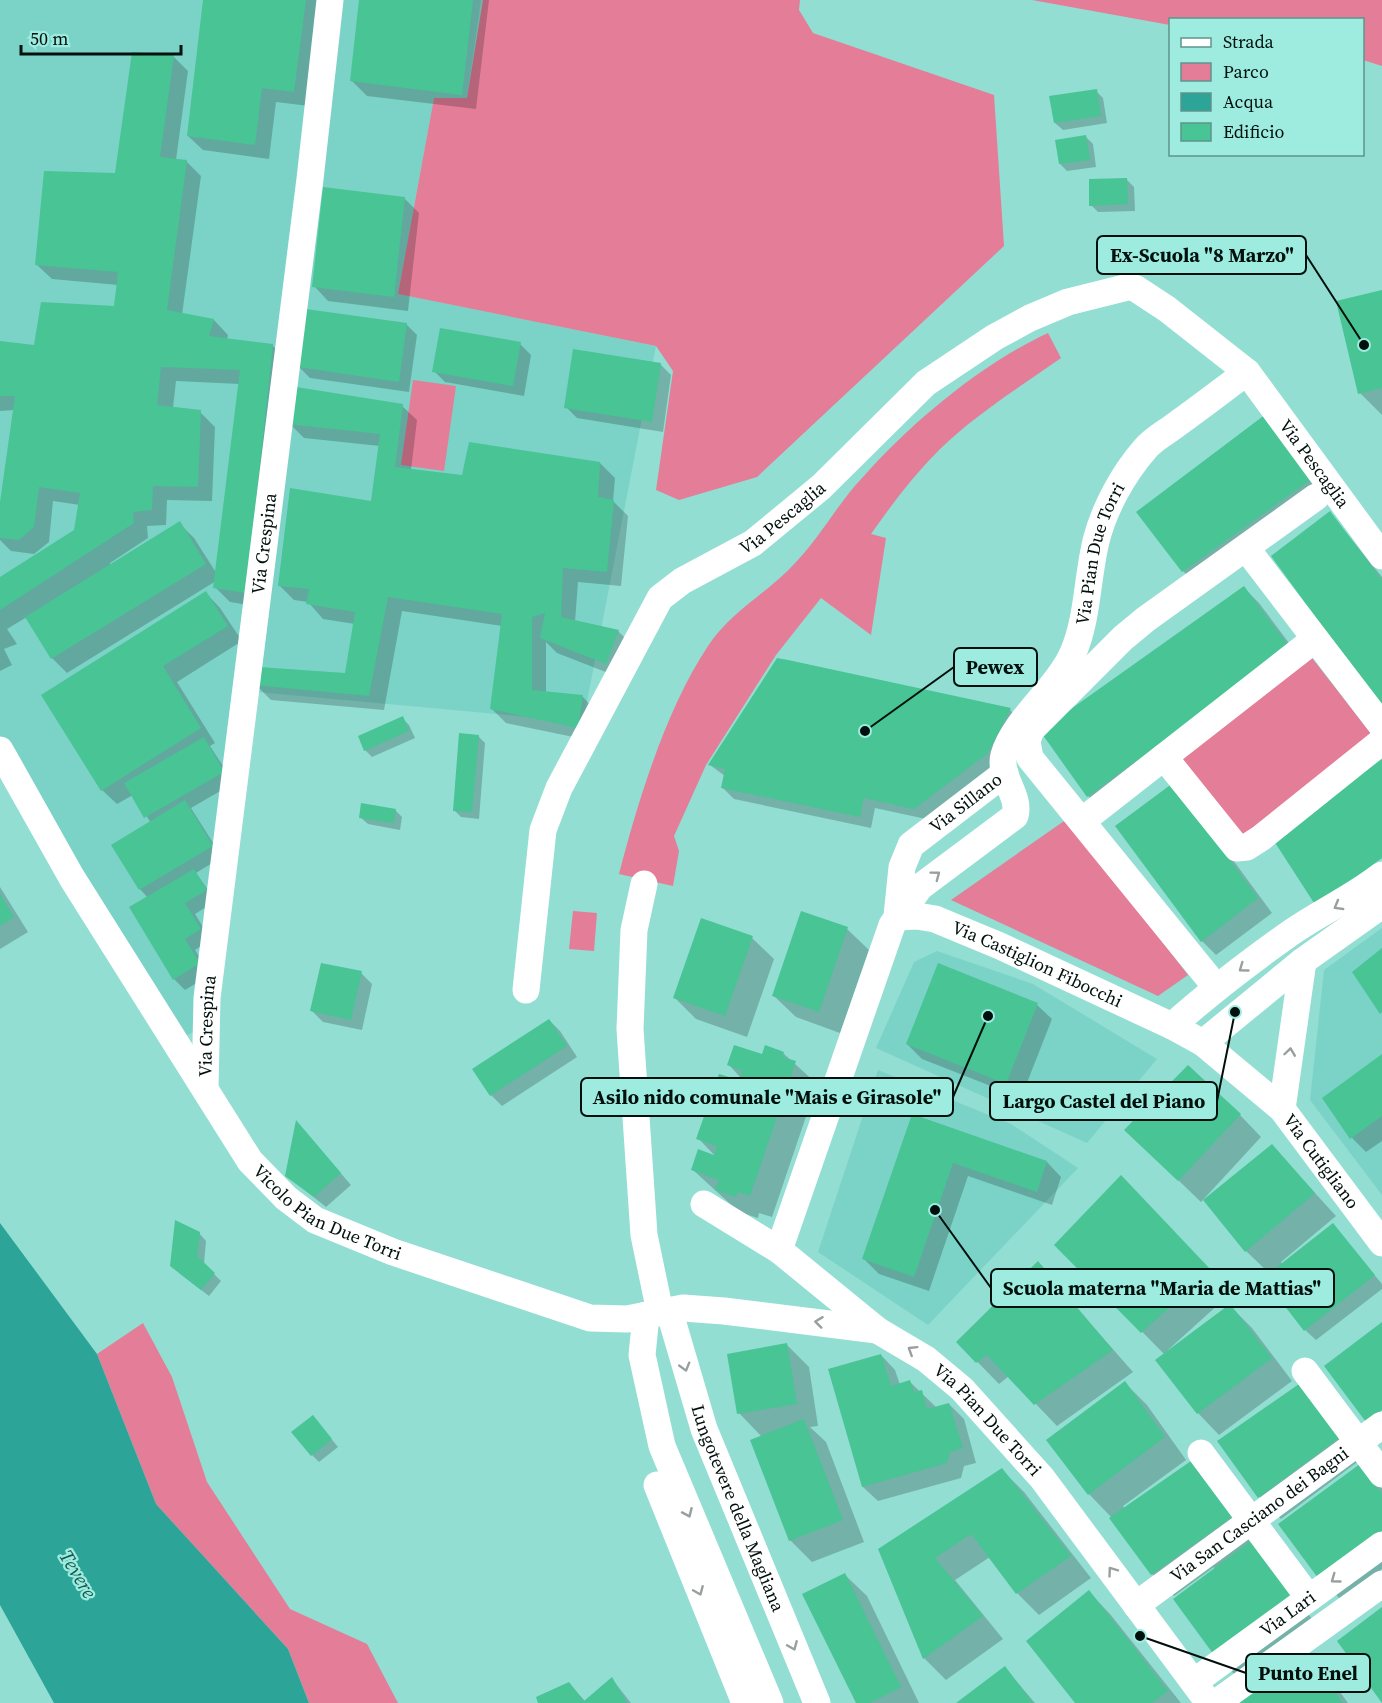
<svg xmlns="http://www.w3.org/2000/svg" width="1382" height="1703" font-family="'Source Serif 4',serif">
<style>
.built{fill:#7bd3c7}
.green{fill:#e47d98}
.water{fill:#2ca598}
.shadow{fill:#0003;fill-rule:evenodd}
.building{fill:#48c495}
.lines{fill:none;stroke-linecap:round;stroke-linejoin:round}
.minor{stroke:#fff;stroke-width:27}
.oneway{stroke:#999f9e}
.labels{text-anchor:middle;stroke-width:4.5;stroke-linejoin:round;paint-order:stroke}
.street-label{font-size:18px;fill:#00100d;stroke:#9eece0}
.water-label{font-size:20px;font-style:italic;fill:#1a5952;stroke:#9eece0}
.leader{fill:none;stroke:#00100d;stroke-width:2}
.callout-dot{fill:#00100d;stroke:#9eece0;stroke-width:2}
.callout{fill:#9eece0;stroke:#00100d;stroke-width:2}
.callout-label{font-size:20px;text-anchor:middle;font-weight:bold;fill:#00100d}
</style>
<rect width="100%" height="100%" fill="#92ded3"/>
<g class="built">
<path d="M0,0h481l-14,99 -33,-1 -36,196 258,52 -73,376 -326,-30 -40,327 -53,29 -164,-274z"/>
<path d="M1382,928v267l-72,-95 14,-130z"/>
<path d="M937,951l96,33 124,75 -70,84 -211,-95 38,-86z"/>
<path d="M878,1070l133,54 67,44 -150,157 -110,-73z"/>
</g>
<g class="green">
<path d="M483,0h317l-1,10 14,23 181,62 10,151 -247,231 -78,23 -23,-10 17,-119 -17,-25 -258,-52 36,-196h33z"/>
<path d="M1032,0h350v66l-19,-6 -1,-40h-192v5z"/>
<path d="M1048,333l13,25c-41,29 -85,56 -121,91 -26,26 -48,55 -69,85l15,4 -15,97 -50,-37 -45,57 -70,110 -32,71 5,15 -6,35 -54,-12c19,-73 47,-165 89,-228 23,-35 60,-53 88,-84 25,-26 42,-59 67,-85 49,-55 118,-113 185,-144z"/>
<path d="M413,380l43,6 -12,85 -43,-6z"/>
<path d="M1312,658l64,82 -133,100 -64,-81z"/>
<path d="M1067,819l121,156 -30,21 -207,-96z"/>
<path d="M573,911l24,2 -3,38 -25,-2z"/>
<path d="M143,1323l29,54 35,105 83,127 77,35 31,59h-89l-21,-54 -132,-145 -59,-150z"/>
</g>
<path class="water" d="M0,1223l97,131 59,150 132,145 21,54h-255l-54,-98z"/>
<g class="shadow">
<path d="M205,0h117l-13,106 -33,-4 -7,57 -66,-9 -15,-14z"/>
<path d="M361,0h128l-13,109 -109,-13 -15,-15z"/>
<path d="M173,56l15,15 -12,89 10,1 15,15 -19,139 32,5 14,15 -1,5 45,5 15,15 -26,247 -31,-5 -15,-15 1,-6 -149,92 -15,-15 -25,-41 -20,12 10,15 -13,5 8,16 -12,6v-93l75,-47 5,-26 -27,-4 -4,41 -15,12 -23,-3 -11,-11v-28l15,-102 -15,1v-69l35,5 80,-39 3,-23 -66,-6 -15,-14 79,-90zM176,381l63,3 -22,190 -23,-36 -15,-15 -68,42 -1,-2 38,-25 -1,-12 19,-1 1,-25 45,1 3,-74 -15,-15 -27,-4z"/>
<path d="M1096,91l7,7 4,25 -44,7 -8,-7z"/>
<path d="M1086,137l7,7 3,23 -29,4 -7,-7z"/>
<path d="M1127,180l7,7 1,24 -37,1 -7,-7z"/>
<path d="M404,198l15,15 -11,98 -80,-10 -14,-15z"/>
<path d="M1382,292v123l-22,-22z"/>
<path d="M406,324l11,11 -8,57 -99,-14 -11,-11z"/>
<path d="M520,344l11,11 -7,41 -79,-14 -11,-11z"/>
<path d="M660,364l11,11 -8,57 -86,-14 -11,-11z"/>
<path d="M402,406l15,14 -6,50 52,7 137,-14 15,15 -2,23 15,15 -7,70 -43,-4 -3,40 43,9 15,15 -12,32 -64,-25 -11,-11v51l37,4 14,15 -4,29 -87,-18 -15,-15 11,-82 -100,-15 -18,99 -113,-10 -15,-15 90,-11 9,-50 -32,-5 -15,-17 -14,-2 -15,-15 93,-82 8,-57 -76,-8 -15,-15z"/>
<path d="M1266,416l58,79 -126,91 -15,-15z"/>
<path d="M1330,513l52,64v128z"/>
<path d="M1244,588l15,15 45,60 -201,147 -15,-14z"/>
<path d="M206,593l14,15 22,33 -65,41 38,61 -5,3 24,37 -43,25 31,49 -26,16 20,28 -21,13 16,26 -16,10 15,25 -25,15 -11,-11 -26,-81 -8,-9 11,-66 -18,-28 -16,9 -15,-14 -59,-94z"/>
<path d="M778,659l232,51 11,11 -22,43 -73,55 -51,-11 -4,20 -137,-29 -11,-11 2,-12 -15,-11z"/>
<path d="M402,718l7,7 6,13 -43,19 -7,-7z"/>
<path d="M478,736l7,7 -6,76 -18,-2 -7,-7z"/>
<path d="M1188,799l84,114 -56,42 -14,-14z"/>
<path d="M395,810l7,7 -2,13 -32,-6 -8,-7z"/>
<path d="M0,887l28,45 -28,17z"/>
<path d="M847,929l22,21 -29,83 -44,-16 -22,-21z"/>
<path d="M752,938l22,21 -27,78 -51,-18 -22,-22z"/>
<path d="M938,965l99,40 15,14 -31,79 -99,-39 -15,-15z"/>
<path d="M361,973l11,11 -10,46 -39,-8 -11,-11z"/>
<path d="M549,1020l11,11 17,26 -75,49 -11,-11 -17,-26z"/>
<path d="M783,1053l34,31 -45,133 -13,-4 -1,5 -19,-6 -46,-42 24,-12 -19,-20 42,-56 1,-4 -12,-13z"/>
<path d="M1382,1056v85l-16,11 -14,-14z"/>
<path d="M1240,1115l21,22 -60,65 -53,-51z"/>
<path d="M913,1116l134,46 14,15 -9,28 -84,-29 -39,115 -50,-17 -15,-15z"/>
<path d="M297,1123l54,62 -25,22 -39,-31z"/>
<path d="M1272,1146l64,70 -55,46 1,2 51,-39 49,59v5l-66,51 -11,-10 -35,-56 -24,-23z"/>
<path d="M1142,1199l89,94 -63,57 1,2 61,-46 22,22 40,53 -73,54 -21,-22 -33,-58 -108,-110z"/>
<path d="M199,1233l7,8 -2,23 17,17 -12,15 -30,-23z"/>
<path d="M1038,1264l95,108 -76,54 -48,-50 -10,8 -41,-42z"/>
<path d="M787,1345l22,22 9,59 -8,1 16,15 38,100 -52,20 -22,-22 -28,-103 -23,-24z"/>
<path d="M881,1355l14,15 5,15 10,-3 27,26 12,-4 15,15 12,44 -12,3 -3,12 -83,23 -15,-14 -33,-117z"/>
<path d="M1125,1383l22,22 39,55 -63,46 2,3 88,-24 40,55 -4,2 23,23 40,54 -76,57 -21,-22 -1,-87 -40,29 -22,-22 -40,-56 -23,-24 -41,-53z"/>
<path d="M1299,1386l61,74 -79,59 -21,-22 -41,-56z"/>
<path d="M319,1424l19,23 -19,15 -7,-7z"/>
<path d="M1360,1466l22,22v81l-42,30 -21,-22z"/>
<path d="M1002,1470l22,22 67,86 -52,37 -22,-22 -27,-36 -35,23 48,59 -57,41 -22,-22 -44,-108z"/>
<path d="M845,1575l22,21 52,107h-62z"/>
<path d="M1089,1592l21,22 71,89h-104z"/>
<path d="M1307,1655l22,22 19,26h-106z"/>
<path d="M1005,1668l30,35h-77z"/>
<path d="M612,1679l19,24h-92l30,-19 16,17z"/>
</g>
<g class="building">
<path d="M203,0h103l-12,92 -32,-4 -7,57 -68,-9z"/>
<path d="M359,0h114l-11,95 -112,-14z"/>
<path d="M132,52l42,3 -14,102 27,3 -20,150 47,9 -5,17 64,8 -27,249 -33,-5 27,-218 -79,-3 -4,38 44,5 -3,77 -45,-1 -1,24 -19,2 1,11 -134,87v-33l74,-47 6,-37 -41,-6 -5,40 -15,13 -19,-2v-36l15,-106h-15v-55l34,4 7,-43 73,4 4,-34 -83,-7 9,-94 71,2z"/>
<path d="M1097,89l4,27 -47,7 -5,-27z"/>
<path d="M1086,135l4,25 -31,4 -4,-24z"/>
<path d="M1127,178l1,26 -39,2v-27z"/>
<path d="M323,187l82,10 -11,100 -82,-10z"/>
<path d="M1382,290v98l-24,6 -22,-93z"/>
<path d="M306,309l101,14 -8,59 -101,-15z"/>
<path d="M440,328l81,14 -8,44 -81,-14z"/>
<path d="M573,349l88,14 -9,59 -88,-14z"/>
<path d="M290,386l113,18 -8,63 67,8 7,-33 131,20 -2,35 16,3 -7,72 -44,-4 -2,49 58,13 -13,34 -66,-26 5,-25 -13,4v73l51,5 -5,33 -88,-19 12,-95 -114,-17 -19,99 -115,-11 5,-18 86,6 10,-61 -49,-8 3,-15 -31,-3 12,-98 81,13 9,-67 -93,-10z"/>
<path d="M1266,414l44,66 -128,92 -46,-60z"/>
<path d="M1330,511l52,69v128l-111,-152z"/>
<path d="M180,521l26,43 -155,95 -26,-42z"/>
<path d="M1244,586l46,62 -203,149 -47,-66z"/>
<path d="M206,591l22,35 -65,40 38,62 -100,63 -60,-96z"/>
<path d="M777,658l11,2 223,48 -23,45 -74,56 -50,-11 -4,19 -139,-29 4,-19 -17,-4z"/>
<path d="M403,716l6,15 -45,20 -6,-15z"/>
<path d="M459,733l20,2 -7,77 -19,-1z"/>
<path d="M204,737l20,35 -80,46 -20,-35z"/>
<path d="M1382,759v99l-66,48 -44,-68z"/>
<path d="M1173,783l85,115 -57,44 -86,-116z"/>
<path d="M185,800l28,46 -74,44 -28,-45z"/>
<path d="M361,803l35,6 -2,14 -35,-5z"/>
<path d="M194,869l13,21 -22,13 16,26 -16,10 15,24 -27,17 -44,-73z"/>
<path d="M0,894l14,23 -14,9z"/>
<path d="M801,911l47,16 -29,85 -47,-16z"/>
<path d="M701,918l52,18 -28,80 -52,-18z"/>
<path d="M1382,948v64l-2,2 -28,-42z"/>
<path d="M321,963l41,8 -11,49 -41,-9z"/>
<path d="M938,963l100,40 -32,81 -100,-40z"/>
<path d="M549,1019l18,27 -77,50 -18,-27z"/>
<path d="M734,1045l28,9 3,-9 19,7 -2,5 14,4 -46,135 -12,-4 -2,5 -21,-7 4,-10 -28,-10 7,-21 16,6 3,-9 -21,-7 23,-65 20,6 3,-9 -15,-6z"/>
<path d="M1382,1054v62l-32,23 -28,-41z"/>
<path d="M1188,1065l53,49 -63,67 -54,-51z"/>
<path d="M912,1114l135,47 -10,31 -84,-29 -39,114 -52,-18z"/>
<path d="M296,1120l45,53 -27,24 -29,-21z"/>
<path d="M1272,1144l43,49 -70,59 -42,-52z"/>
<path d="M1121,1175l90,95 -70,63 -87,-88z"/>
<path d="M175,1220l25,12 -3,24 18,17 -14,17 -31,-24z"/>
<path d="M1333,1223l42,52 -71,56 -41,-53z"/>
<path d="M1038,1261l75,89 -79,55 -47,-50 -11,8 -20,-21z"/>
<path d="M1230,1304l42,54 -75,56 -42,-54z"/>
<path d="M1382,1322v88l-16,12 -42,-56z"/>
<path d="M787,1343l10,61 -60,10 -10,-60z"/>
<path d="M881,1354l10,32 19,-6 4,12 8,-2 5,19 22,-6 14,45 -13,4 -3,11 -85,24 -34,-118z"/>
<path d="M1125,1381l40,56 -77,58 -42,-55z"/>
<path d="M1299,1384l40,54 -81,60 -41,-57z"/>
<path d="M313,1415l19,24 -21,17 -20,-24z"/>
<path d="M804,1419l39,101 -54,21 -39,-101z"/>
<path d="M1191,1461l41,56 -81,58 -42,-57z"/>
<path d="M1360,1464l22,30v37l-64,47 -40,-54z"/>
<path d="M1002,1468l69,88 -55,38 -45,-60 -36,24 48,58 -60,43 -45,-110z"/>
<path d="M1251,1541l41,56 -78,58 -41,-56z"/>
<path d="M845,1573l56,114 -31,16h-14l-54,-109z"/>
<path d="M1089,1590l79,101 -16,12h-77l-49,-62z"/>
<path d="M1382,1607v96l-45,-62z"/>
<path d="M1307,1653l36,50h-104z"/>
<path d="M1005,1666l28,37h-77z"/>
<path d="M612,1677l15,26h-89l-2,-6 33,-15 15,19z"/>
</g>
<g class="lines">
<g class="minor">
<path d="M1246,548l136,178"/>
<path id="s1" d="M0,750l72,128 178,283 36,37 29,22 78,32 197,66 37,1 56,-11 41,3 153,19"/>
<path d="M1164,757l73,91 10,-1 14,-9 121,-97"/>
<path d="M1082,821l233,-182"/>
<path d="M644,884l-10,46 -4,99 14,206 16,77"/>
<path id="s2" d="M897,916l5,-49 9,-22 94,-72"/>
<path id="s3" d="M897,917l20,-1 18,3 65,27 172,80 31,17 79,66 100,134"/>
<path d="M1216,987l-186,-229 -3,-17 4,-11 92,-92 23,-19 170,-122"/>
<path id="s4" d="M526,990l17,-160 16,-42 101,-190 22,-17 71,-38 68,-56 105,-104 69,-46 35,-19 38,-16 60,-15 7,1 32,21 80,63 135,184"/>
<path d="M1172,1026c37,-33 76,-63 117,-92 30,-21 63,-36 93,-59"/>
<path d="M1203,1043l100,-82 79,-56"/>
<path id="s5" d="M205,1088l2,-90 103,-819 20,-179"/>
<path d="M1282,1109l21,-148"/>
<path id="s6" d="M704,1204l75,46 98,80 49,29 36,30 80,89 167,225"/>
<path id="s7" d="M779,1250l113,-325 28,-38 95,-71c6,-21 -17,-39 -11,-61 10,-35 53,-66 69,-102 15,-35 14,-75 23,-112 8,-32 27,-67 49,-92 8,-10 22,-17 32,-25 24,-17 47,-35 70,-52"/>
<path id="s8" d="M669,1310l35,119 113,274"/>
<path d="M646,1315l-4,40 20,91 108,257"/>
<path d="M1305,1371l77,103"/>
<path d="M1201,1453l108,145"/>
<path d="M657,1485l88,218"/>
<path id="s9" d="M1136,1605l246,-180"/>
<path id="s10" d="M1194,1682l188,-137"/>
<path d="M1216,1703l166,-119"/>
</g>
</g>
<defs><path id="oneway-chevron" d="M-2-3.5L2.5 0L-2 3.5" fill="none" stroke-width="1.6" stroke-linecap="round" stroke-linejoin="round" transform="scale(1.5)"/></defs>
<g class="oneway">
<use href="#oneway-chevron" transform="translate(936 875) rotate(-37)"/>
<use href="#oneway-chevron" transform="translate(1338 906) rotate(150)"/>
<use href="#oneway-chevron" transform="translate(1243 968) rotate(144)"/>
<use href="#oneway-chevron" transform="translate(1290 1052) rotate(-82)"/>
<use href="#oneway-chevron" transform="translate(819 1322) rotate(-173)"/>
<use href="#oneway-chevron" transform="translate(912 1350) rotate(-148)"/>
<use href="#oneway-chevron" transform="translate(685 1367) rotate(74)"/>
<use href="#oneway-chevron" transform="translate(688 1513) rotate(66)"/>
<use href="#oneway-chevron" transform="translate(1112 1571) rotate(-126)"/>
<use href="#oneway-chevron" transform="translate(1335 1579) rotate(144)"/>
<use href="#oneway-chevron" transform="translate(699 1591) rotate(67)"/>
<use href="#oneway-chevron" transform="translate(793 1646) rotate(67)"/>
</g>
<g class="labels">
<g class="street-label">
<text dy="6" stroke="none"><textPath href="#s4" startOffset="1252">Via Pescaglia</textPath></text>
<text dy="6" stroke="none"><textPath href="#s4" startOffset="568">Via Pescaglia</textPath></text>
<text dy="6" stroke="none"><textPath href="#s5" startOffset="548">Via Crespina</textPath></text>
<text dy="6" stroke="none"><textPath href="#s7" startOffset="800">Via Pian Due Torri</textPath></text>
<text dy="6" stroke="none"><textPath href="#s2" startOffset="142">Via Sillano</textPath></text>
<text dy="6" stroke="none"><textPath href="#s3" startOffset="150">Via Castiglion Fibocchi</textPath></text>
<text dy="6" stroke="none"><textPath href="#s5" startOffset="62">Via Crespina</textPath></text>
<text dy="6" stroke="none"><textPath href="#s3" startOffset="502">Via Cutigliano</textPath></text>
<text dy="6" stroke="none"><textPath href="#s1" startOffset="576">Vicolo Pian Due Torri</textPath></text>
<text dy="6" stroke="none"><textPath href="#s6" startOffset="358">Via Pian Due Torri</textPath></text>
<text dy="6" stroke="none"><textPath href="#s8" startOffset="210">Lungotevere della Magliana</textPath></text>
<text dy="6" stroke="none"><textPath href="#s9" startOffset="153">Via San Casciano dei Bagni</textPath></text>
<text dy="6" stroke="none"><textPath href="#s10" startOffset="116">Via Lari</textPath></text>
</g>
<g class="water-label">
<text transform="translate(78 1574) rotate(59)" y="7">Tevere</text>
</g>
</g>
<path class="leader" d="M1364 345L1306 255M865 731L954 667M988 1016L953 1097M1235 1012L1217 1101M935 1210L991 1288M1140 1636L1246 1673"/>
<g class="callout-dot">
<circle cx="1364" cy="345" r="6"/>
<circle cx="865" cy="731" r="6"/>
<circle cx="988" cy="1016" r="6"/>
<circle cx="1235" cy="1012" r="6"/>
<circle cx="935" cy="1210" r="6"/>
<circle cx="1140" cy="1636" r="6"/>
</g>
<g class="callout">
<rect x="1097" y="236" width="209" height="38" rx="6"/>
<rect x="954" y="648" width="83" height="38" rx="6"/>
<rect x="581" y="1078" width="372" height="38" rx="6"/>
<rect x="990" y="1082" width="227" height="38" rx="6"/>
<rect x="991" y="1269" width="343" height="38" rx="6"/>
<rect x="1246" y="1654" width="124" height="38" rx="6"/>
</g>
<g class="callout-label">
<text x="1202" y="262">Ex-Scuola "8 Marzo"</text>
<text x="995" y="674">Pewex</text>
<text x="767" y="1104">Asilo nido comunale "Mais e Girasole"</text>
<text x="1104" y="1108">Largo Castel del Piano</text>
<text x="1162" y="1295">Scuola materna "Maria de Mattias"</text>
<text x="1308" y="1680">Punto Enel</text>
</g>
<rect x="1169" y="18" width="195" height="138" fill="#9eece0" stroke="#5f948c" stroke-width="1.5"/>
<rect x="1181" y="38" width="30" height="9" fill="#ffffff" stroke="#5f948c" stroke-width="1.5"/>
<text x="1223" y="48" font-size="18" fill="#00100d">Strada</text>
<rect x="1181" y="63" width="30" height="18" fill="#e47d98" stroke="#5f948c" stroke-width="1.5"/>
<text x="1223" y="78" font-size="18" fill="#00100d">Parco</text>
<rect x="1181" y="93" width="30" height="18" fill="#2ca598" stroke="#5f948c" stroke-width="1.5"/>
<text x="1223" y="108" font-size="18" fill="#00100d">Acqua</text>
<rect x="1181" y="123" width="30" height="18" fill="#48c495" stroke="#5f948c" stroke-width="1.5"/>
<text x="1223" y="138" font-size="18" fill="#00100d">Edificio</text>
<path d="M21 45v9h160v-9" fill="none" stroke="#00100d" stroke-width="3"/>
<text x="30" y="45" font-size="18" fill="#00100d" stroke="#9eece0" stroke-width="4.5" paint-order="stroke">50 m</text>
</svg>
